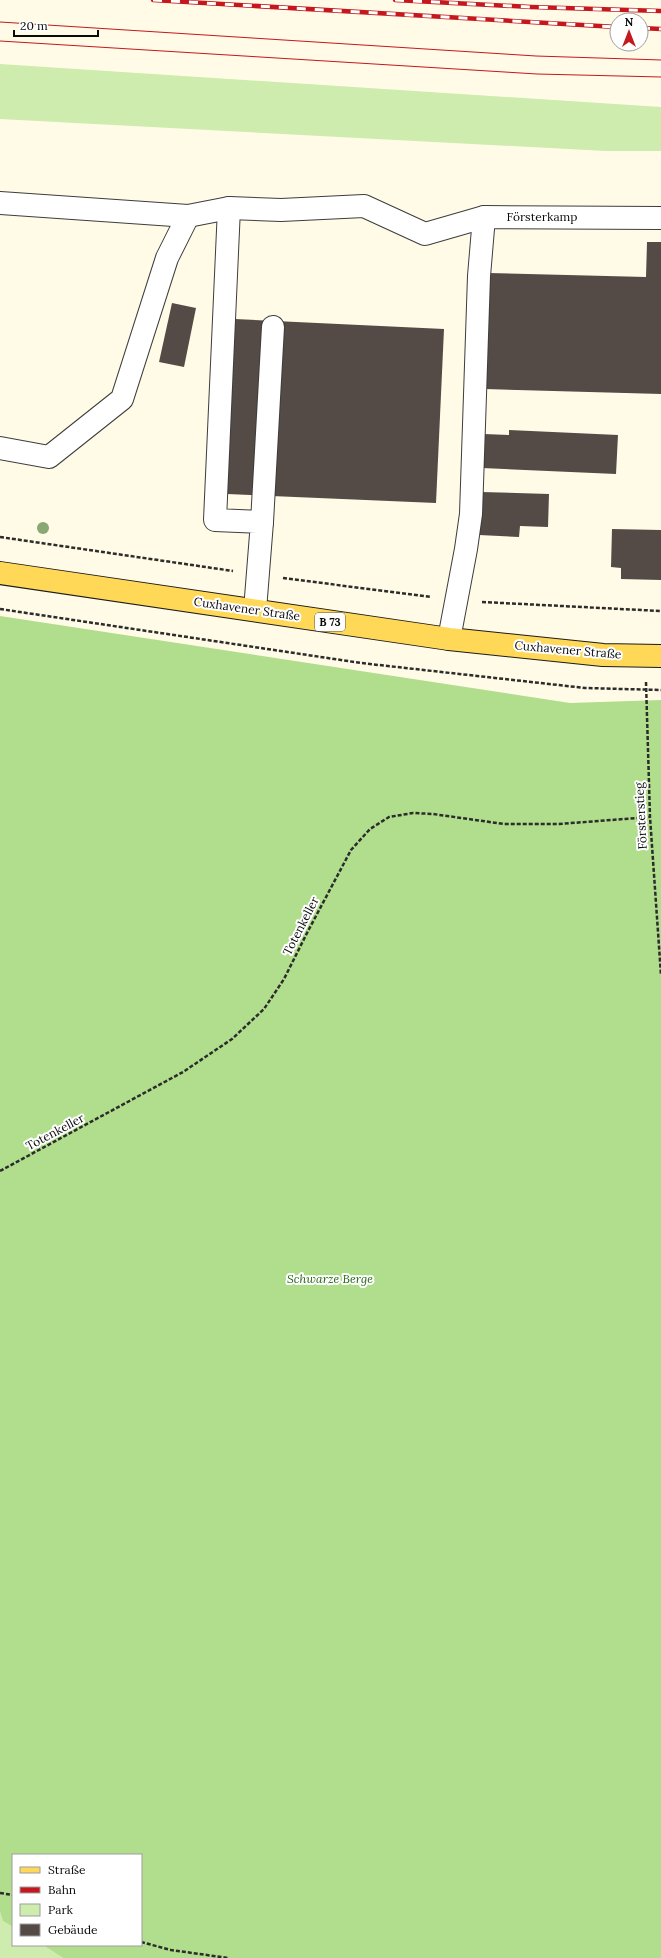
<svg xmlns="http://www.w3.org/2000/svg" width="661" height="1958" font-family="Lora,serif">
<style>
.green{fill:#cdecae}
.forest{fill:#b0de8c}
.building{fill:#544b46}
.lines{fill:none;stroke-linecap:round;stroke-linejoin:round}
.minor-casing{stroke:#3d3d3d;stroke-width:24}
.major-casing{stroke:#1b1b1b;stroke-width:24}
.path{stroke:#2c2c2c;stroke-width:2.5;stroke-dasharray:4 2;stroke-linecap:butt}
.minor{stroke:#fff;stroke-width:22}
.major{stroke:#ffd857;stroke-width:22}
.tram{stroke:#c4181e;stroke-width:1}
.rail-casing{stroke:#c4181e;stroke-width:4.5}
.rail{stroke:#fff;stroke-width:3;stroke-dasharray:9;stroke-linecap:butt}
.tree{fill:#88a974}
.labels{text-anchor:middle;stroke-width:4;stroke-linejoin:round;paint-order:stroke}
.shield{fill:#fff;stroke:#545454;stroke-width:1}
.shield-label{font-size:11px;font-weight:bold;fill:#0a0a0a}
.street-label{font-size:12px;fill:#0a0a0a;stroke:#fff}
.park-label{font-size:12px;font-style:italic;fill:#266616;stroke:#fff}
</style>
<rect width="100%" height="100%" fill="#fffbe7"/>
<g class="green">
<path d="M0,64l661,43v44h-55l-606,-32z"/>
<path d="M0,1912l3,9 10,6v18h30l20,13h-63z"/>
</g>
<path class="forest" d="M0,616l570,87 91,-3v1258h-598l-20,-13h98v-90h-128v72l-10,-6 -3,-9z"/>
<g class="building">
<path d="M647,242h14v152l-176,-5 3,-116 158,4z"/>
<path d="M172,303l24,5 -12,59 -25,-5z"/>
<path d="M235,319l209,10 -8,174 -209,-9z"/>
<path d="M509,430l109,5 -2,39 -134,-6 2,-34 25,1z"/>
<path d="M481,492l68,2 -1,33 -28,-1 -1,11 -40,-2z"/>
<path d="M612,529l49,1v50l-40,-1v-11l-10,-1z"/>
</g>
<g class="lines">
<defs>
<g id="minor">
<path d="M0,203l188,13 41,-8 52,2 83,-4 61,28 59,-17 177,1"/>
<path d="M229,208l-14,312 47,2 -7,88"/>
<path d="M0,448l49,9 73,-58 45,-141 21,-42"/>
<path d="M262,522l11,-195"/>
<path d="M449,639l17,-90 5,-35 8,-238 5,-59"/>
</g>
<path id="major" d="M0,573l449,66 154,16 58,1"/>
</defs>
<use href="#minor" class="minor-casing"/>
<use href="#major" class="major-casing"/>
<g class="path">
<path d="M0,537l233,34"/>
<path d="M283,578l148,19"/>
<path d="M482,602l179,9"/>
<path d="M0,609l361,54 224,25 76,2"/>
<path d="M646,682l4,135 11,158"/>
<path d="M0,1171l183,-99 49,-33 32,-30 20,-30 24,-48 43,-81 19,-21 19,-12 24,-4 20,1 71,10h55l91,-7"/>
<path d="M0,1893l13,2"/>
<path d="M141,1942l30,8 57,8"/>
</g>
<use href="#minor" class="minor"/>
<use href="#major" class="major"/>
<g class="tram">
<path d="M0,22l536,34 125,4"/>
<path d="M0,41l537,33 124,3"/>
</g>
<defs>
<g id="rail">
<path d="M153,0l464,27"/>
<path d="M395,0l136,7 130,4"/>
<path d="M641,28l20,1"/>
</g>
</defs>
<use href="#rail" class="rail-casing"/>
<use href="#rail" class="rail"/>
</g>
<circle class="tree" cx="43" cy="528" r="6"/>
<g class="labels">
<rect class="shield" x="315" y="613" width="30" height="18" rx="3"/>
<g class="shield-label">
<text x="330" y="626">B 73</text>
</g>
<g class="street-label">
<text x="542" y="221">Försterkamp</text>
<text transform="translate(247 609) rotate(8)" y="4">Cuxhavener Straße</text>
<text transform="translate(568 650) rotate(5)" y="4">Cuxhavener Straße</text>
<text transform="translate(641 816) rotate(-93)" y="4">Försterstieg</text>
<text transform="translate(301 926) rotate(-63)" y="4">Totenkeller</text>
<text transform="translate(55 1132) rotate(-28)" y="4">Totenkeller</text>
</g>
<g class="park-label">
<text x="330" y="1283">Schwarze Berge</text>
</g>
</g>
<rect x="12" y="1854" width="130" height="92" fill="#ffffff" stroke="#9d9d9d"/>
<rect x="20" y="1867" width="20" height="6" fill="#ffd857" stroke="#9d9d9d"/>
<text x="48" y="1874" font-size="12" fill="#0a0a0a">Straße</text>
<rect x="20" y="1887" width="20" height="6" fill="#c4181e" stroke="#9d9d9d"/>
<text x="48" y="1894" font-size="12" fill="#0a0a0a">Bahn</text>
<rect x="20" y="1904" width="20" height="12" fill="#cdecae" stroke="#9d9d9d"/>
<text x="48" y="1914" font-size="12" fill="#0a0a0a">Park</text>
<rect x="20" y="1924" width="20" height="12" fill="#544b46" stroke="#9d9d9d"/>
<text x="48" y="1934" font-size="12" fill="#0a0a0a">Gebäude</text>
<g transform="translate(629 32)"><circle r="19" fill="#ffffff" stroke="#9d9d9d"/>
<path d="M0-3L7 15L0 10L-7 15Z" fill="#c4181e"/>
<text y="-6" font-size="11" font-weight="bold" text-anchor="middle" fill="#0a0a0a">N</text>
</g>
<path d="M14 30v6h84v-6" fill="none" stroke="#0a0a0a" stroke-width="2"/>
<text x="20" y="30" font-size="12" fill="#0a0a0a" stroke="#ffffff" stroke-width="3" paint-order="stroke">20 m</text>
</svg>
